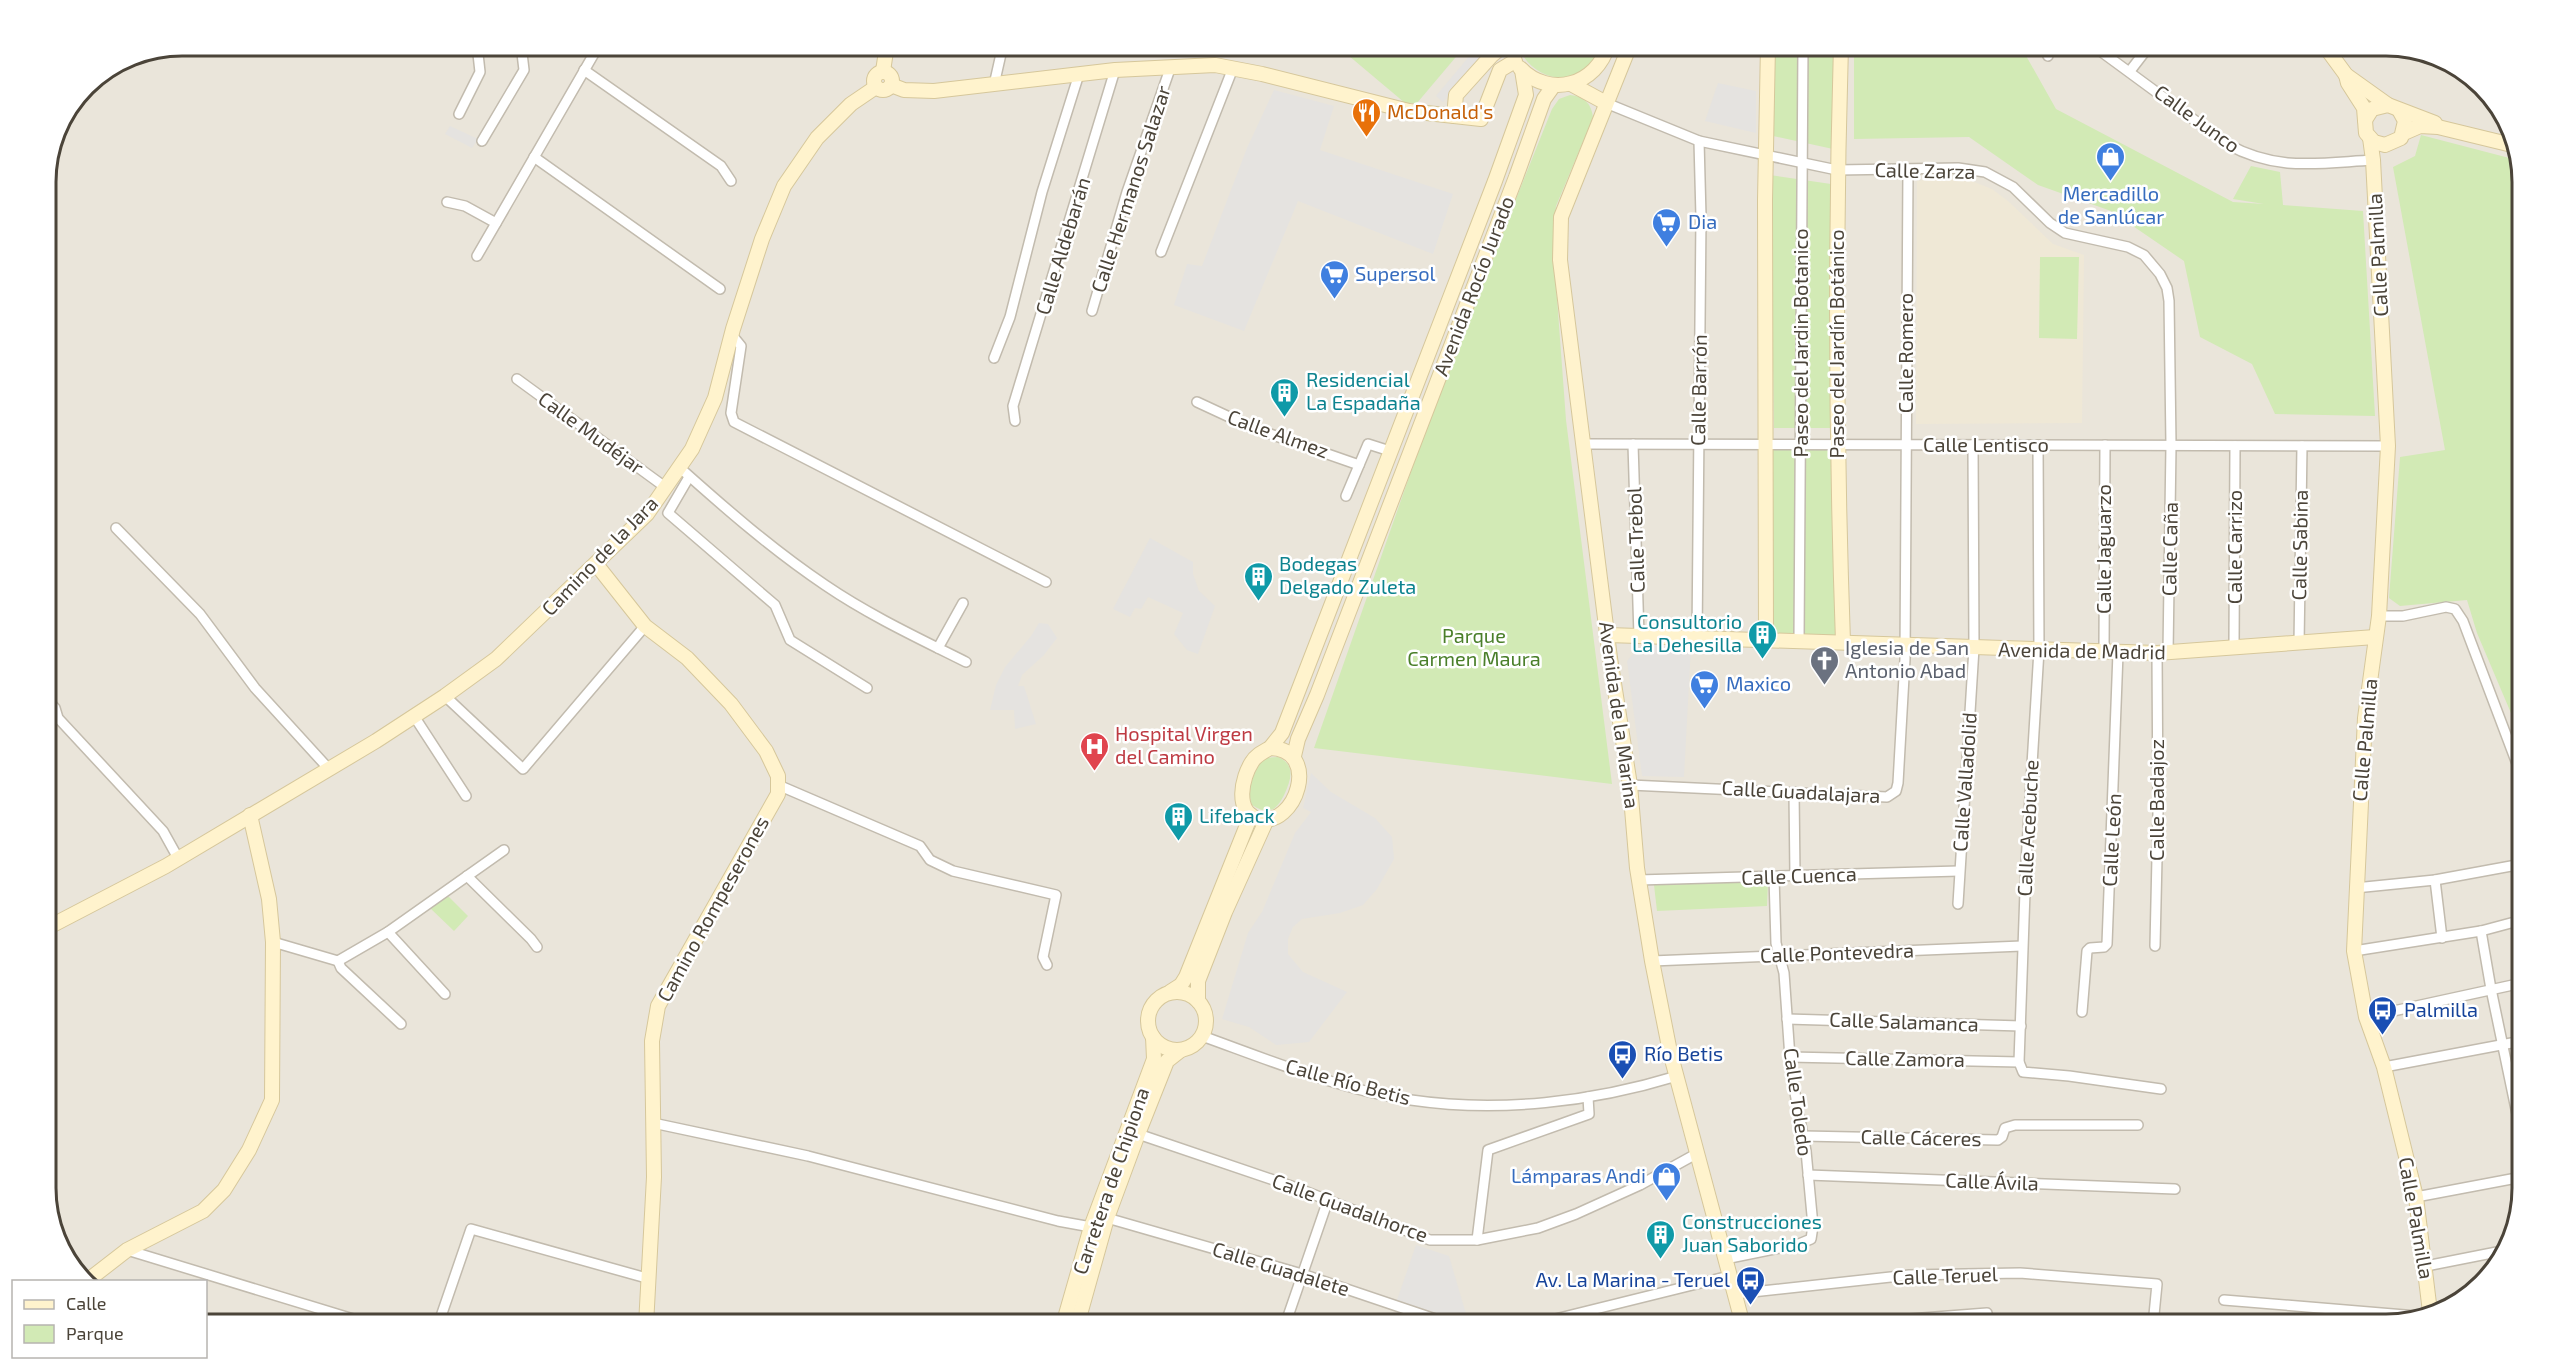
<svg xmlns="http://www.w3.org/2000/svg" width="2567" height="1370" font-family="'Exo 2',sans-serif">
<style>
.residential{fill:#eae5da}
.education{fill:#efe8d6}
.green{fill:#d2eab5}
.parking{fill:#e5e3e0}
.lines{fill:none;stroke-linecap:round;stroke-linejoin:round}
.street-casing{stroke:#c2bbae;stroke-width:12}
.secondary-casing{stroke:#d6c79b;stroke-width:16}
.street{stroke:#fff;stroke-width:9}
.secondary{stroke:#fff3cd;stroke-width:14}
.labels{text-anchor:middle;stroke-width:5;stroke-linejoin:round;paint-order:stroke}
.food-label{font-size:20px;fill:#c56008;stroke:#fff;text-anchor:start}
.street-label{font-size:20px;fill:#4b4439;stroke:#fff}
.shop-label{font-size:20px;fill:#366cbe;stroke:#fff;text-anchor:start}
.culture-label{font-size:20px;fill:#0d838f;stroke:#fff;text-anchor:start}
.park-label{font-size:20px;fill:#4a7f2a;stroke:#fff}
.worship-label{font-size:20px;fill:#5b616d;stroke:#fff;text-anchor:start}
.health-label{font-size:20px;fill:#be3a42;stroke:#fff;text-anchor:start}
.transit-label{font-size:20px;fill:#164399;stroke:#fff;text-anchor:start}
.rim{fill:none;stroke:#4b4439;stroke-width:3}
</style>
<rect width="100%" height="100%" fill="#f6f3ec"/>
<path class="residential" d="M181,45h2205l60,14 53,47 23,67v1016l-14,60 -47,53 -75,23h-2180v-43l-118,-1 -20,-17 -23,-66v-1025l11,-44 29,-44 45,-30z"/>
<path class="education" d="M1939,178l30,2 23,9 16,12 45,43 31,11 -2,168 -166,1 1,-243z"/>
<g class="green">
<path d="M1336,45h130l-49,58h-12z"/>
<path d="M1518,45h30l13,6 10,-6h29c-8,45 -68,42 -82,0z"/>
<path d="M1773,45h61l-1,104 -60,-13z"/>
<path d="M1854,45h166l36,64 177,93 31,2 -31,-5 18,-33 29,6 3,33 80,6 12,205 -100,-2 -23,-50 -52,-27 -16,-76 -73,-50 -73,-26 -69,-48 -115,2z"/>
<path d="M1570,95c14,1 22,9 23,23l-37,88 -3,27 1,25 12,162 46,364 -298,-36 126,-359 112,-280 7,-10z"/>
<path d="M2421,135l96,25 5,13v566l-45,-106 -10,-33 -67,6 -11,-8 11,-141 45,-7 -52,-283 22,-11z"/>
<path d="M1770,175l61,9 -1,244h-56z"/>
<path d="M2040,257h39l-2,82 -38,-1z"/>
<path d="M1767,444h71l5,198 -77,-2z"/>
<path d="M1278,757c18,8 13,22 7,36 -8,17 -16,23 -33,12 -6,-14 2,-37 13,-47z"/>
<path d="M1768,881l-1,25 -110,5 -3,-26z"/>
<path d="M444,895l5,2 19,19 -14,15 -25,-24z"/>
</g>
<g class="parking">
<path d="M1477,47l7,6 -41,49 -7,-6z"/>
<path d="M1718,83l38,8v42l-51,-12z"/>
<path d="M1274,90l60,16 -14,44 133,44 -20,60 -135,-53 -54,130 -70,-26 13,-41 15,2 45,-118z"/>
<path d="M450,126l28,13 -6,9 -27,-14z"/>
<path d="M1150,538l43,24v12l6,17 16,15 -17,48 -11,-4 -13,-16 9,-21 -35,-16 -7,12 -6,-1 -5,9 -17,-8z"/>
<path d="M1039,623l9,1 9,14 -13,17 -22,20 -4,11h6l12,38 -21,5 -1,-19h-24l6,-25 9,-18 26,-31z"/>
<path d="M1642,645l49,2 -7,130 -42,-1 -15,-115z"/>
<path d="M1311,773l20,19 44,26 17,19 2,22 -17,30 -14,16 -23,8 -38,6 -9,8 -5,12v15l15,18 44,20 -38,50 -33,3 -27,-18 -27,-8 26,-86 14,-21 33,-79 16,-21 -8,-4z"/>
<path d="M1416,1245l33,11 20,68 -72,-24z"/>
</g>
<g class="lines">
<defs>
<g id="street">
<path d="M2043,45l5,11"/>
<path d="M2099,50l128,94c50,28 92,19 146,16"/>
<path d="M584,70l137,96 10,15"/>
<path d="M2130,71l20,-26"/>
<path d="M994,85l9,-40"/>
<path d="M1606,103l93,38 138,29 121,-2 27,4 28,15 37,36 15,10 63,14 16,8 16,19 7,14 2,13 2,144 -3,208"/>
<path d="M459,114l21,-42 -3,-27"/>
<path d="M482,141l42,-71 -3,-25"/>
<path d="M534,157l186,132"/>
<path d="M447,202l18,4 31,17"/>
<path d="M1161,252l72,-184"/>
<path d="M477,256l122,-211"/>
<path d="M1092,311l35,-119 44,-126"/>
<path d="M732,335l9,11 -10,67 3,9 312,160"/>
<path d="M994,358l16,-41 32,-125 37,-118"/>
<path d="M517,379l148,108"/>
<path d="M1197,402l56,26 106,37"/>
<path d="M1015,421l-2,-15 102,-336"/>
<path d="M1583,444l805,2"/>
<path d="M1633,444l6,192"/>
<path d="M2038,445l1,205 -13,213 -7,199 4,10 46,4 92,13"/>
<path d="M679,467c47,42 94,83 146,118 44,30 93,53 141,77"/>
<path d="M689,477l-21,36 107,92 15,35 77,48"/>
<path d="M1346,496l22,-52 22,7"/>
<path d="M116,528l84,86 55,74 73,80"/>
<path d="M2379,616h24l43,-9 9,2 8,12 59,156"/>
<path d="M1697,639l4,-422 -2,-76"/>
<path d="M1799,641l4,-596"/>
<path d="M2299,644l3,-198"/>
<path d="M938,648l25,-45"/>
<path d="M2234,648l1,-202"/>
<path d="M2104,652l1,-207"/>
<path d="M445,696l78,73 122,-143"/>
<path d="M45,697l10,11 3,10 105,113 15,27"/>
<path d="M414,716l52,80"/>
<path d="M778,785l142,61 10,14 23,11 103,24 -13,62 4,8"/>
<path d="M1630,785l257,12 9,-6 2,-8 7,-124 3,-490"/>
<path d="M1794,792l1,84"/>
<path d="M467,876l64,63 6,8"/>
<path d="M1638,880l321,-9"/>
<path d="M2435,880l7,58"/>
<path d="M2355,888l80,-8 87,-16"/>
<path d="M1958,904l16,-256 -1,-203"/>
<path d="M2481,931l10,58 31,149"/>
<path d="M388,932l57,62"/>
<path d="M273,942l65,19 50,-29 116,-82"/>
<path d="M2155,946l3,-133 -1,-160"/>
<path d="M2354,951l127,-20 41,-11"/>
<path d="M338,961l3,7 60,56"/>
<path d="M1652,961l370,-15"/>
<path d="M2082,1012l5,-61 3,-3 14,-1 3,-3 11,-291"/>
<path d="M2366,1017l156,-34"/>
<path d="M1787,1019l234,7"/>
<path d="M1202,1036c64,23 142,55 209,64 88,13 181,2 266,-24"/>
<path d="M1790,1057l229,5"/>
<path d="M2384,1067l138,-26"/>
<path d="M653,1123l155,33 250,65 33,6"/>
<path d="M1138,1134l159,54 133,52h47l61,-12 38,-14 64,-29 56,-31"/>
<path d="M1803,1136l195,4 4,-3 3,-9 10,-3h123"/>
<path d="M1808,1175l367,14"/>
<path d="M2416,1197l106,-20"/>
<path d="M1107,1218l195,56 151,51"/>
<path d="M1477,1240l11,-90 101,-36 -1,-17"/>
<path d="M127,1250l236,72 -1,3"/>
<path d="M1725,1259l74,-15 12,-5 2,-13 -7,-75 -15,-79 -7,-99 -8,-30 -2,-66"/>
<path d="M2426,1266l81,-16"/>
<path d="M1734,1294l175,-19 111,-2 137,11 -4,41"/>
<path d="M2224,1300l193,16"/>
<path d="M438,1325l33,-96 179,50"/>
<path d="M1285,1325l43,-125"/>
<path d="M1531,1325l198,-49"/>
<path d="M1832,1325l155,-12"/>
</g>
<g id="secondary">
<path d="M1504,45l-12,10 -36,40 -2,21 27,3 19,-49 15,-9"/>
<path d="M1630,45l-69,172 -1,43 50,398 20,127 7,83 15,93 18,91 73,273"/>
<path d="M1841,45c-6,199 -5,398 2,597"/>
<path d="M2324,45l22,30 42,30"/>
<path d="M1520,68c30,31 77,17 88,-23"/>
<path d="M883,71l4,-26"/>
<circle cx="883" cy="81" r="9"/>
<path d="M2346,75l2,8 16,25 2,25 8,9 11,3 16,-7 4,-17 -6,-11"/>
<path d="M1571,84l35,19"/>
<path d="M891,85l13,5 30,1 181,-21 100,-5 47,9 147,37 45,5"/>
<path d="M2365,120l7,-11 16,-4 47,18"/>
<path d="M2404,133l16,-7 18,1 74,18"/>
<path d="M2370,138l3,22 15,286 -9,170 -14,102 -11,233 12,66 18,50 32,130 14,115"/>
<path d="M596,564l49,62 42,32 44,46 35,47 12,25v18l-120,212 -6,35 2,136 -8,148"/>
<path d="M1608,635l549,18 218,-16"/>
<path d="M1766,640l-1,-440 3,-155"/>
<path d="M1270,748l12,-15 213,-552 31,-86 -4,-25"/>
<path d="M1270,748c52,1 26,81 -12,71 -24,-7 -16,-42 -6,-57 4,-7 11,-10 18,-14z"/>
<path d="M1294,756l4,-17 19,-44 199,-518 28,-78 10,-14"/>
<path d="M45,929l121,-63 210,-125 69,-45 51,-37 151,-145 45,-65 23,-51 18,-69 29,-90 22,-53 33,-48 34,-34 25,-17"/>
<circle cx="1177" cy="1021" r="29"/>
<path d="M1170,992l11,-7 5,-8 65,-162"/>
<path d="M1198,1001v-20l27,-69 42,-93"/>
<path d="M87,1281l40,-31 76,-39 21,-21 25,-40 23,-50 1,-158 -4,-43 -19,-84"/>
<path d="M1063,1325l28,-98 63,-168 -1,-22"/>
<path d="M1077,1325l30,-107 31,-84 29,-73 14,-11"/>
</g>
</defs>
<use href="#street" class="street-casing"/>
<use href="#secondary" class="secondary-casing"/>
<use href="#street" class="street"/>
<use href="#secondary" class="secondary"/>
</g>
<defs>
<symbol id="restaurant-pin" viewBox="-11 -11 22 30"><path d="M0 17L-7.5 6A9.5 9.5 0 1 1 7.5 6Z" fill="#e8710a" stroke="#fff"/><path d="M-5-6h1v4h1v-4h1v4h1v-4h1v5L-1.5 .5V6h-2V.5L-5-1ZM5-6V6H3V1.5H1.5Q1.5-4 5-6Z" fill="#fff"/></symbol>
<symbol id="shop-pin" viewBox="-11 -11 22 30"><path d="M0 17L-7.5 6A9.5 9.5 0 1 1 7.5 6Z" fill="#3f7fe0" stroke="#fff"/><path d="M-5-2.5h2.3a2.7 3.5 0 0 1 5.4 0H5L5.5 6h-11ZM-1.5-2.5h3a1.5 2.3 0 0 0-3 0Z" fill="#fff"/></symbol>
<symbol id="supermarket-pin" viewBox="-11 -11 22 30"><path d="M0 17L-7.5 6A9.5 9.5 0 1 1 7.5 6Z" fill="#3f7fe0" stroke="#fff"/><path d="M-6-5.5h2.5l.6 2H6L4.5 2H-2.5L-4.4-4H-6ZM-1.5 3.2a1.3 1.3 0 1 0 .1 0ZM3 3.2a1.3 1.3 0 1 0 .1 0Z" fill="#fff"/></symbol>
<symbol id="building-pin" viewBox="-11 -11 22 30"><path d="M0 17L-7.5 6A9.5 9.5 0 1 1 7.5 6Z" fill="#0f9aa8" stroke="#fff"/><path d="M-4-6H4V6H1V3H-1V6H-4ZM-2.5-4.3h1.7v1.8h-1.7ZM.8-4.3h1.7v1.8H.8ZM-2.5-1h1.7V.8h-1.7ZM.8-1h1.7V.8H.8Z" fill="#fff"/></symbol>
<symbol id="church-pin" viewBox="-11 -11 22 30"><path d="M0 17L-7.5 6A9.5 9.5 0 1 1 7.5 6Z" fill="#6b7280" stroke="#fff"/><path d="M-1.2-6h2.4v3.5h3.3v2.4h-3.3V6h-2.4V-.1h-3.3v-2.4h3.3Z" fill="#fff"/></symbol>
<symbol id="hospital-pin" viewBox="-11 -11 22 30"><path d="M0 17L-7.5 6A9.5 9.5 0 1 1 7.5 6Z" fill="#e0444e" stroke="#fff"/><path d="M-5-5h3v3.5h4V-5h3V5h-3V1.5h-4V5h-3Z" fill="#fff"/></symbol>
<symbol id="bus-pin" viewBox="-11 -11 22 30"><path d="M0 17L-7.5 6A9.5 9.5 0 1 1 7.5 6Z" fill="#1a4fb4" stroke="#fff"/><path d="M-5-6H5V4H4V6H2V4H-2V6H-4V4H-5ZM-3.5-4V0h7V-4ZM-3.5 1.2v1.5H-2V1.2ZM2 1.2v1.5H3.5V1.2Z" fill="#fff"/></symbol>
</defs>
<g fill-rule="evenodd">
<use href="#restaurant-pin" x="1350" y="96" width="33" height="45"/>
<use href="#shop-pin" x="2094" y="140" width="33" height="45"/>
<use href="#supermarket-pin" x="1650" y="206" width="33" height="45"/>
<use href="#supermarket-pin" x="1318" y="258" width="33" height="45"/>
<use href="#building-pin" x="1268" y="376" width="33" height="45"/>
<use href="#building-pin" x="1242" y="560" width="33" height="45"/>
<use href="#building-pin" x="1746" y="618" width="33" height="45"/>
<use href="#church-pin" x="1808" y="644" width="33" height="45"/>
<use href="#supermarket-pin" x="1688" y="668" width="33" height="45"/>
<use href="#hospital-pin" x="1078" y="730" width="33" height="45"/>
<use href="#building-pin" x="1162" y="800" width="33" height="45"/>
<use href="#bus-pin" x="2366" y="994" width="33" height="45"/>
<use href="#bus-pin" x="1606" y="1038" width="33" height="45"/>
<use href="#shop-pin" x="1650" y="1160" width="33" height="45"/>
<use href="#building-pin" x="1644" y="1218" width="33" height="45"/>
<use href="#bus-pin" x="1734" y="1264" width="33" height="45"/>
</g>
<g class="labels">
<g class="food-label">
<text x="1387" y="119">McDonald's</text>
</g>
<g class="street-label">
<text transform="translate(2197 119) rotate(36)" y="7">Calle Junco</text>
<text transform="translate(1925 171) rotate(1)" y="7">Calle Zarza</text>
<text transform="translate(1131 189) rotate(-72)" y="7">Calle Hermanos Salazar</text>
<text transform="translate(1063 246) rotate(-73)" y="7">Calle Aldebarán</text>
<text transform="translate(2378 255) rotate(-93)" y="7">Calle Palmilla</text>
<text transform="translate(1474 286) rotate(-69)" y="7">Avenida Rocío Jurado</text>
<text transform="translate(1801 343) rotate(-90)" y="7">Paseo del Jardin Botanico</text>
<text transform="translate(1837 344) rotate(-90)" y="7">Paseo del Jardín Botánico</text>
<text transform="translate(1906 353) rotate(-90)" y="7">Calle Romero</text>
<text transform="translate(1699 390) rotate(-89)" y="7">Calle Barrón</text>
<text transform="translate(591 433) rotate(36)" y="7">Calle Mudéjar</text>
<text transform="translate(1278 434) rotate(20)" y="7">Calle Almez</text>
<text x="1986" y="452">Calle Lentisco</text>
<text transform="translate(1636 540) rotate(-92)" y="7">Calle Trebol</text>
<text transform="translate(2300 545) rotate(-89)" y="7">Calle Sabina</text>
<text transform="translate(2235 547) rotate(-90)" y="7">Calle Carrizo</text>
<text transform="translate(2104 549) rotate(-90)" y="7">Calle Jaguarzo</text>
<text transform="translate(2170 549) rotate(-89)" y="7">Calle Caña</text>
<text transform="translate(600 556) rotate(-46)" y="7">Camino de la Jara</text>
<text transform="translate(2082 651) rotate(1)" y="7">Avenida de Madrid</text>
<text transform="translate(1619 715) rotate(82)" y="7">Avenida de la Marina</text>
<text transform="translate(2365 740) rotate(-85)" y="7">Calle Palmilla</text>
<text transform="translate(1965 782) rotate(-86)" y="7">Calle Valladolid</text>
<text transform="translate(1801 792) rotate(3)" y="7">Calle Guadalajara</text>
<text transform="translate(2157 800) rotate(-90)" y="7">Calle Badajoz</text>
<text transform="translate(2028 828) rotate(-87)" y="7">Calle Acebuche</text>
<text transform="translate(2112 840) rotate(-87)" y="7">Calle León</text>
<text transform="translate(1799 876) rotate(-2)" y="7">Calle Cuenca</text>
<text transform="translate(713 909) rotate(-61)" y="7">Camino Rompeserones</text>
<text transform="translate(1837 953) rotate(-2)" y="7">Calle Pontevedra</text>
<text transform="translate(1904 1022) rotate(2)" y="7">Calle Salamanca</text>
<text transform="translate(1905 1059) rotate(1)" y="7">Calle Zamora</text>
<text transform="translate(1348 1082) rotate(15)" y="7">Calle Río Betis</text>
<text transform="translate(1798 1102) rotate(82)" y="7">Calle Toledo</text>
<text transform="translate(1921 1138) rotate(1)" y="7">Calle Cáceres</text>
<text transform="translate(1111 1181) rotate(-71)" y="7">Carretera de Chipiona</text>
<text transform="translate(1992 1182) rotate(2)" y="7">Calle Ávila</text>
<text transform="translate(1350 1208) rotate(20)" y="7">Calle Guadalhorce</text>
<text transform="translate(2416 1218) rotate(80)" y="7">Calle Palmilla</text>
<text transform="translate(1281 1269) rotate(17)" y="7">Calle Guadalete</text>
<text transform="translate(1945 1276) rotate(-2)" y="7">Calle Teruel</text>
</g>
<g class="shop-label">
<text x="2111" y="201" text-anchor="middle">Mercadillo<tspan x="2111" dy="23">de Sanlúcar</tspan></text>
<text x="1688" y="229">Dia</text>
<text x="1355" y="281">Supersol</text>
<text x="1726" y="691">Maxico</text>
<text x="1646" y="1183" text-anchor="end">Lámparas Andi</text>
</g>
<g class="culture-label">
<text x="1306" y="387">Residencial<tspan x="1306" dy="23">La Espadaña</tspan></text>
<text x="1279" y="571">Bodegas<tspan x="1279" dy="23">Delgado Zuleta</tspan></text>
<text x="1742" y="629" text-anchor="end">Consultorio<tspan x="1742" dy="23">La Dehesilla</tspan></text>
<text x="1199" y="823">Lifeback</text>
<text x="1682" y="1229">Construcciones<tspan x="1682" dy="23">Juan Saborido</tspan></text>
</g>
<g class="park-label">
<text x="1474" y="643">Parque<tspan x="1474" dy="23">Carmen Maura</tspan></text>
</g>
<g class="worship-label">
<text x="1845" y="655">Iglesia de San<tspan x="1845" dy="23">Antonio Abad</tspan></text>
</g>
<g class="health-label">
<text x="1115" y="741">Hospital Virgen<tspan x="1115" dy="23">del Camino</tspan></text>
</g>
<g class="transit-label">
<text x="2404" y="1017">Palmilla</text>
<text x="1644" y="1061">Río Betis</text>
<text x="1730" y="1287" text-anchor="end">Av. La Marina - Teruel</text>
</g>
</g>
<path d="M0 0H2567V1370H0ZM182 56H2386A126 126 0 0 1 2512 182V1188A126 126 0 0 1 2386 1314H182A126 126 0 0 1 56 1188V182A126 126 0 0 1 182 56Z" fill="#fff" fill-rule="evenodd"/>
<path class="rim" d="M182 56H2386A126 126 0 0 1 2512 182V1188A126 126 0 0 1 2386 1314H182A126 126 0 0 1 56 1188V182A126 126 0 0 1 182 56Z"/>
<rect x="12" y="1280" width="195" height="78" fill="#ffffff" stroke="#b7b4b0" stroke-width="1.5"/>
<rect x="24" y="1300" width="30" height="9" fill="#fff3cd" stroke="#b7b4b0" stroke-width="1.5"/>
<text x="66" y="1310" font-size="18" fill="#4b4439">Calle</text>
<rect x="24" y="1325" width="30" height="18" fill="#d2eab5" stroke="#b7b4b0" stroke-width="1.5"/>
<text x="66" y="1340" font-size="18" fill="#4b4439">Parque</text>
</svg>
